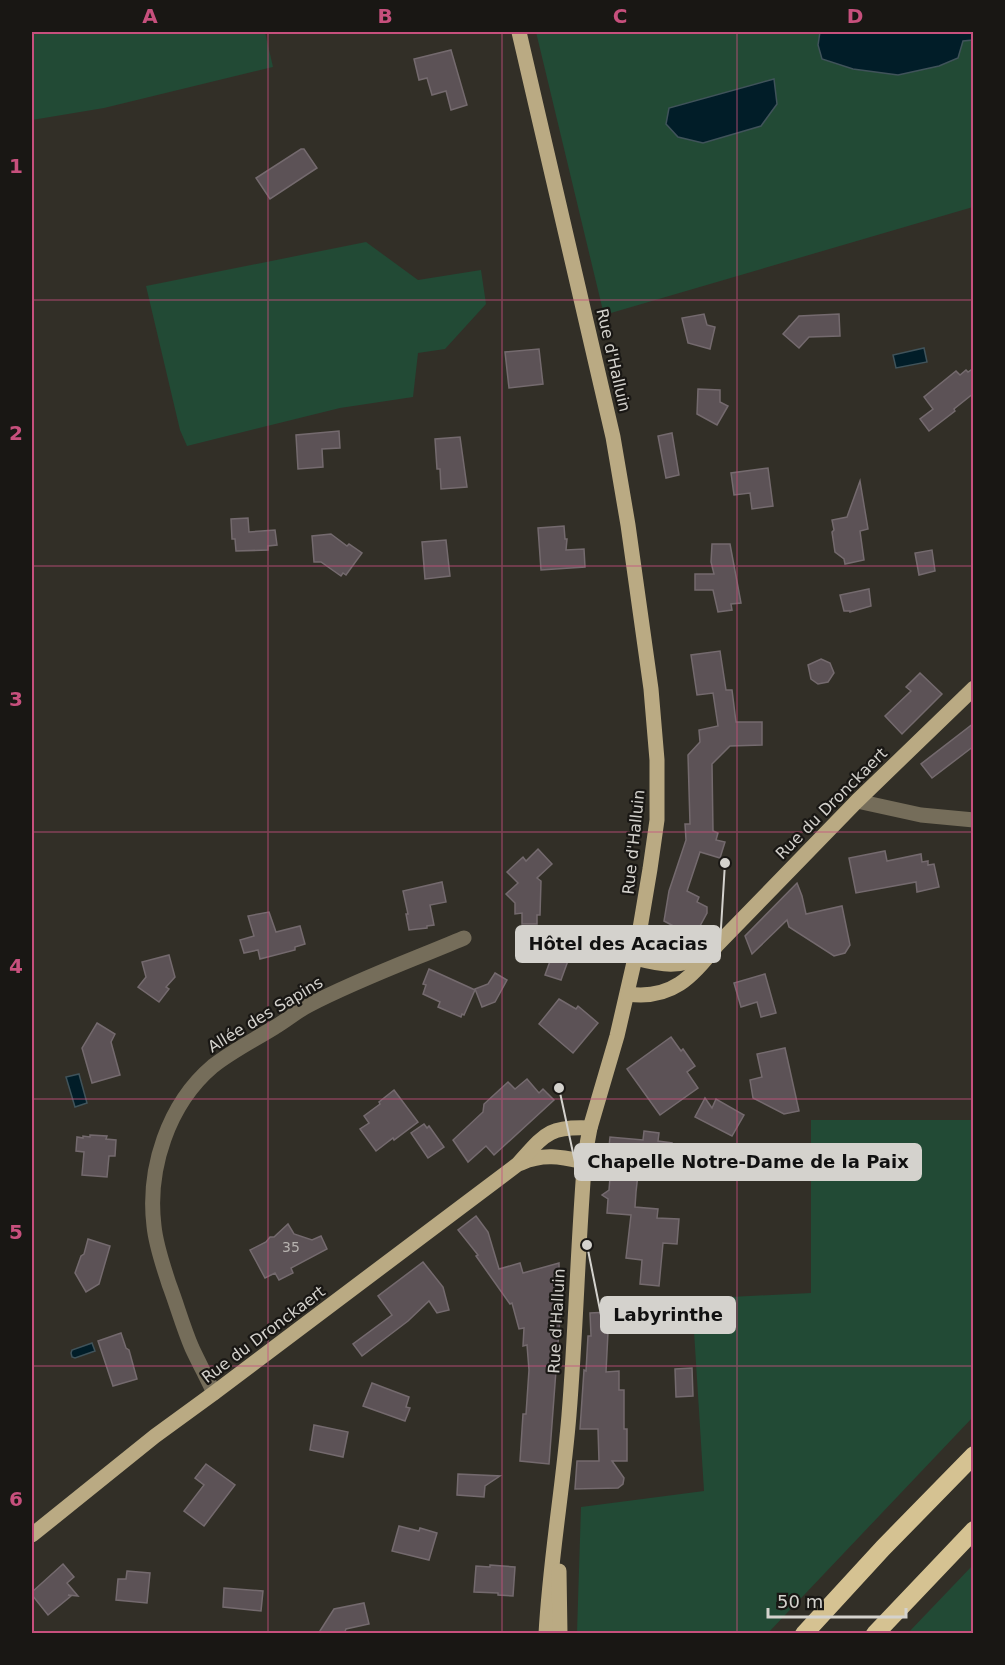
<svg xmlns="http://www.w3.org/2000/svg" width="1005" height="1665" font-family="'DejaVu Sans',sans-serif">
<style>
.green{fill:#224a35}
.water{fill:#011d28;stroke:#40535a;stroke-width:1.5}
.building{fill:#5c5256;stroke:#746a6e;stroke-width:1.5}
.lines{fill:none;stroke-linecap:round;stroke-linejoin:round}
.minor{stroke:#756d5a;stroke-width:15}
.major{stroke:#baaa83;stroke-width:15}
.highway{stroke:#d5c292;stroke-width:18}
.grid{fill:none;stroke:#c7507d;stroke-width:1.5;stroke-opacity:0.55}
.labels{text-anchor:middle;stroke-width:4.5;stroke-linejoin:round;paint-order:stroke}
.number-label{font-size:14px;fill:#b6b2af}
.street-label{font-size:16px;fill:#d4d2cd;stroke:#191714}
.leader{fill:none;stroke:#d4d2cd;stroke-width:2}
.callout-dot{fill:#d4d2cd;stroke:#191714;stroke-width:2}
.callout{fill:#d4d2cd;stroke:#d4d2cd;stroke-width:2}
.callout-label{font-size:18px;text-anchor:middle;font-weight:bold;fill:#111}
.neatline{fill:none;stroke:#c7507d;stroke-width:2}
.grid-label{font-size:20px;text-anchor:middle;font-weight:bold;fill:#c7507d}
</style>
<rect width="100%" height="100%" fill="#322f27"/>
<g class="green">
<path d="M32,32h233l8,35 -169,41 -72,12z"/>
<path d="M536,32h284l-2,13 155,-5v167l-369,108z"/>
<path d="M366,242l52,38 63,-10 5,34 -41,45 -27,4 -5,44 -73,11 -153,38 -7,-16 -34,-144z"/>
<path d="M811,1120h162v297l-205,216h-191l4,-126 123,-16 -12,-192 119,-6z"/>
<path d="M973,1565v68h-65z"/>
</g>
<g class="water">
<path d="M820,32h153v8l-10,1 -5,17 -19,8 -41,9 -45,-6 -31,-10 -4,-14z"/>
<path d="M774,79l3,25 -16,22 -58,17 -25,-6 -12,-13 3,-16z"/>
<path d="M924,348l3,14 -31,6 -3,-13z"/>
<path d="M79,1074l8,29 -12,4 -9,-30z"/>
<path d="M92,1343l3,8 -20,7 -3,-1 -1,-4 1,-3z"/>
</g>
<g class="building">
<path d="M451,50l16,55 -16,5 -5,-19 -14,4 -5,-17 -8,2 -5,-21z"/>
<path d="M301,149h3l13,19 -47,31 -14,-21z"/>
<path d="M704,314l3,11 8,2 -5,22 -22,-6 -6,-25z"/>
<path d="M839,314l1,22 -31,1 -10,11 -16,-14 16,-18z"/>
<path d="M539,349l4,35 -34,4 -4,-36z"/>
<path d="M974,368v25l-20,16 1,2 -26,20 -9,-12 13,-10 -9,-12 32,-26 4,4 6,-5 2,2z"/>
<path d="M698,389l22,1v12l8,4 -11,19 -20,-11z"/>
<path d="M339,431l1,17 -18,1 1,18 -25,2 -2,-34z"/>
<path d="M672,433l7,42 -13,3 -8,-42z"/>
<path d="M460,437l7,50 -26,2 -1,-20h-3l-2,-30z"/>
<path d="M768,468l5,38 -21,3 -2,-16 -16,2 -3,-22z"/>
<path d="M860,481l8,48 -8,2 4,29 -19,4 -1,-5 -9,-7 -3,-20 2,-2 -2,-10 15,-3z"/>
<path d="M248,518l1,14 26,-2 2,15 -9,1v4l-32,1 -1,-12h-3l-1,-20z"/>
<path d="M564,526l1,13h2l-1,11 18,-1 1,18 -44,3 -3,-42z"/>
<path d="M331,534l16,12 2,-2 13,9 -16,22 -3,-2 -2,3 -20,-14h-7l-2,-26z"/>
<path d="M446,540l4,36 -25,3 -3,-37z"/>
<path d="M712,544h18l11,59 -10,1 1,6 -14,2 -5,-22h-18v-16h19l-3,-12z"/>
<path d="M932,550l3,21 -16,4 -4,-22z"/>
<path d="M869,589l2,17 -21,6v-1h-6l-4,-16z"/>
<path d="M720,651l6,39h6l4,32h26v23l-32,1 -18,18 1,67 5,2 -2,7 9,2 -5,16 -20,-6 -13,39 12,6 -2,5 10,5v6l-13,24 -30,-16 5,-30 17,-51 -1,-16h5l-2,-69 12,-13 -1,-12 19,-4 -5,-33 -16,2 -6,-40z"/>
<path d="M821,659l9,4 4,10 -6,9 -10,2 -7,-5 -3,-14z"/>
<path d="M920,673l22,21 -40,40 -17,-18 26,-25 -5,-4z"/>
<path d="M974,723v23l-42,32 -11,-14z"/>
<path d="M538,849l14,15 -15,14 4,3 -1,34h-3v9h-15v-11l-7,1v-11l-9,-9 12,-11 -11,-11 16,-15 3,4z"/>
<path d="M885,851l2,10 34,-7 1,8 6,-1v4l6,-1 5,23 -22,5 -1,-10 -60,11 -7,-35z"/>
<path d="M442,882l4,20 -16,3 4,20 -7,1v2l-18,2 -3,-16h2l-5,-23z"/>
<path d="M797,883l5,13 4,18 36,-8 8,39 -5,8 -11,3 -45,-29 -2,-7 -35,34 -7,-18z"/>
<path d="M269,912l7,20 24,-6 5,18 -10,3v3l-35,9 -2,-9 -14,3 -4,-13 14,-4 -6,-20z"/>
<path d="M553,953l16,5 -8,22 -16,-5z"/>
<path d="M169,955l6,22 -9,10 3,2 -10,13 -21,-15 8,-10 -4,-15z"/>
<path d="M429,969l46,21 -11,25 -2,-1 -1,3 -23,-10 2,-5 -17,-8 3,-9 -3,-1z"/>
<path d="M495,973l12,7 -12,22 -13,5 -7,-18 13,-5z"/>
<path d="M765,974l11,39 -15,4 -4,-15 -16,5 -7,-24z"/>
<path d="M559,999l17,10 2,-3 20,17 -25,30 -34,-29z"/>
<path d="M97,1023l18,11 -4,8 9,33 -28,8 -10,-35z"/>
<path d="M671,1037l10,14 2,-2 12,17 -8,6 11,16 -38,27 -33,-46z"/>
<path d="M785,1048l14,63 -15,3 -31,-16 -3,-18 12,-3 -5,-23z"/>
<path d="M527,1079l12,14 4,-4 11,11 -60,55 -8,-9 -18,16 -15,-22 30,-28 1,-8 24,-22 7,7z"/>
<path d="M394,1090l24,32 -24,18 -1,-2 -17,13 -16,-22 9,-6 -5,-7 16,-12 -1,-2z"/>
<path d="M705,1098l7,10 4,-9 28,16 -12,21 -37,-19z"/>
<path d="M424,1124l3,4 2,-2 15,21 -16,11 -17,-25z"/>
<path d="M644,1131l15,2 -1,8 14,2 -5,34 -29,-3 -2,18 -1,15 23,2 -1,9 22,1 -2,25 -14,-1 -4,43 -19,-2 2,-24 -16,-2 5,-43 -24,-2 1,-14 -6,-4 7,-5 3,-37 -3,-6 1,-10 33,3z"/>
<path d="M90,1135l17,1 -1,3 10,1 -1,16h-6l-2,21 -25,-2 2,-23 -8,-1 1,-14 6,1v-2l7,1z"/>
<path d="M476,1216l12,16 11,37 21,-6 3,10 36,-10 1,54 -11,147 -29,-3 3,-47h3l3,-44 -2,-25 -4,1 1,-18 -5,1 -7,-26 -2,1 -34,-48 2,-1 -20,-25z"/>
<path d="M288,1224l6,10 18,6 9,-4 6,13 -36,19 2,5 -14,7 -4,-7 -10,5 -15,-28 16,-8 4,-5h4z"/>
<path d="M88,1239l22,7 -11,38 -13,8 -11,-19 6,-17 3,-2z"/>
<path d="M423,1262l20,25 6,23 -12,3 -8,-12 -21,20 -46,35 -9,-12 39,-29 -14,-19z"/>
<path d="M609,1312l-3,60 13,-1v19h5v39h3v32h-15l12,17 -1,6 -5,4 -43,1 2,-28h22l-1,-32h-18l4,-59 2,1 2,-35h3l-1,-23z"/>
<path d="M121,1333l5,15 3,2 8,29 -24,7 -15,-45z"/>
<path d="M692,1368l1,28 -17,1 -1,-28z"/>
<path d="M372,1383l37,14 -3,10 4,1 -5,13 -42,-15z"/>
<path d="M314,1425l34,7 -5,25 -33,-7z"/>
<path d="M206,1464l29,21 -31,41 -20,-15 20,-26 -9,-7z"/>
<path d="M458,1474l42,2 -15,10 -1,11 -27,-2z"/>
<path d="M399,1526l20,5 1,-3 17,5 -8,27 -37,-9z"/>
<path d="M63,1564l11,13 -7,6 11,13 -10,-1 3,1 -23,19 -16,-20v-3z"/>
<path d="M490,1565l25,2 -2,29 -15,-1v-2l-24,-1 2,-26 14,1z"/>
<path d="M127,1571l23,2 -3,30 -31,-3 2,-21h8z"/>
<path d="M224,1588l39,3 -2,20 -38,-4z"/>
<path d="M364,1603l5,21 -23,5 -2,5h-26l16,-25z"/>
</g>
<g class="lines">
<g class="minor">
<path d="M857,801l64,14 53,5"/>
<path d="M214,1393c-7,-15 -15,-30 -22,-45 -9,-21 -15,-43 -23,-64 -6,-19 -13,-38 -15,-58 -7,-57 14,-122 59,-160 19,-15 41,-26 62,-39 12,-7 22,-16 34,-22 50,-26 103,-45 155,-67"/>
</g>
<g class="major">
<path d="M519,32l94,405 15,88 23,164 6,71v60l-7,49 -15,89 -18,78 -27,92 -5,27c-7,86 -9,173 -16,260 -6,73 -19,145 -23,219"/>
<path d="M635,958c27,7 45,11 70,-4"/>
<path d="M628,994c43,6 65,-17 89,-49l140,-144 117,-113"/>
<path d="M521,1163c23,-10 40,-6 64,-1"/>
<path d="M32,1535l123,-99 59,-43 304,-229c27,-30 30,-38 72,-36"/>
<path d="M559,1571l1,63"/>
</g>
<g class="highway">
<path d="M804,1634l79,-86 91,-93"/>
<path d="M875,1634l99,-104"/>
</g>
</g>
<path class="grid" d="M268,32v1602M502,32v1602M737,32v1602M32,300h942M32,566h942M32,832h942M32,1099h942M32,1366h942"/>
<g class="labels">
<g class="number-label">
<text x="291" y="1252">35</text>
</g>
<g class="street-label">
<text transform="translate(614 360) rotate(77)" y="6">Rue d'Halluin</text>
<text transform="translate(831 803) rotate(-45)" y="6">Rue du Dronckaert</text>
<text transform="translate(633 842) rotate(-84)" y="6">Rue d'Halluin</text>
<text transform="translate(265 1014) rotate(-31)" y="6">Allée des Sapins</text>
<text transform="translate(556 1321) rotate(-87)" y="6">Rue d'Halluin</text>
<text transform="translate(263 1334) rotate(-37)" y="6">Rue du Dronckaert</text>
</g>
</g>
<path class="leader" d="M725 863L720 944M559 1088L575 1162M587 1245L601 1315"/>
<g class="callout-dot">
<circle cx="725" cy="863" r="6"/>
<circle cx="559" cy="1088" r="6"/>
<circle cx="587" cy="1245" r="6"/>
</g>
<g class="callout">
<rect x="516" y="926" width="204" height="36" rx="6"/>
<rect x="575" y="1144" width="346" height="36" rx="6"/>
<rect x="601" y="1297" width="134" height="36" rx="6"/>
</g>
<g class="callout-label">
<text x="618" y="950">Hôtel des Acacias</text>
<text x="748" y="1168">Chapelle Notre-Dame de la Paix</text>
<text x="668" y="1321">Labyrinthe</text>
</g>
<rect width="1005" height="1665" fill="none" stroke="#191714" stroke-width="66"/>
<path d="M768 1608v9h138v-9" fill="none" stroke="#d4d2cd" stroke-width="3"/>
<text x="777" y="1608" font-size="18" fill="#d4d2cd" stroke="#191714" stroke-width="4.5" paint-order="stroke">50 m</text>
<rect x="33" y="33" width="939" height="1599" class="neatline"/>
<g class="grid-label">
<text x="150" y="23">A</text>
<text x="385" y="23">B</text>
<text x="620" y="23">C</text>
<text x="855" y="23">D</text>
<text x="16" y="173">1</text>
<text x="16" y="440">2</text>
<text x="16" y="706">3</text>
<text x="16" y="973">4</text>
<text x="16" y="1239">5</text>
<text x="16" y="1506">6</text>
</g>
</svg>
